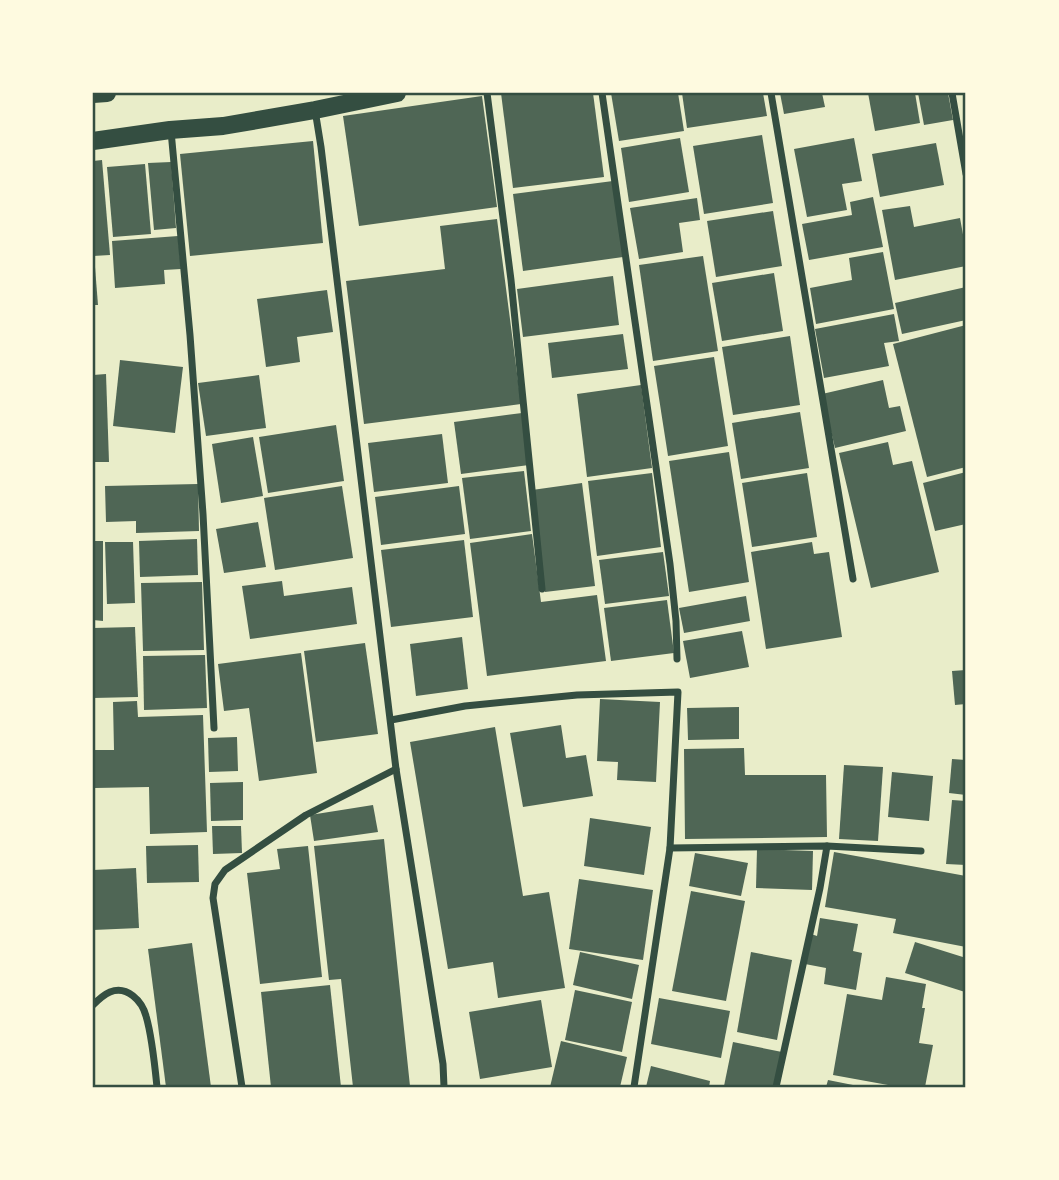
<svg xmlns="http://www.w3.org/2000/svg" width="1059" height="1180" font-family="Karla,sans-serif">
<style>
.building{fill:#4f6655}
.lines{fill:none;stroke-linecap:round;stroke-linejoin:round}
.minor{stroke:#344e41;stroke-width:7}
.primary{stroke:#344e41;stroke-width:18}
.neatline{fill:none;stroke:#344e41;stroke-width:2.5}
</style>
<rect width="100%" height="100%" fill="#e9edc9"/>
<g class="building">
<path d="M501,93h92l11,84 -91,11z"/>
<path d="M611,93h67l6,38 -65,10z"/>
<path d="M682,93h81l4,23 -80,12z"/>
<path d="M780,93h42l3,14 -41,7z"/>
<path d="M868,93h47l5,30 -45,8z"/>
<path d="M918,93h30l5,27 -29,5z"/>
<path d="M482,96l15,111 -138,19 -16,-110z"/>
<path d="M762,135l11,68 -69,11 -11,-68z"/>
<path d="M680,138l9,54 -60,10 -8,-54z"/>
<path d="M854,138l8,43 -20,3 5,26 -40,7 -13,-68z"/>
<path d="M313,141l10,102 -133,13 -10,-102z"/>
<path d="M936,143l8,42 -64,12 -8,-43z"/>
<path d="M102,160l8,95 -17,1v-95z"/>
<path d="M171,162l5,66 -22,2 -6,-67z"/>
<path d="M145,164l6,70 -38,3 -6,-70z"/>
<path d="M613,181l10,76 -100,14 -10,-77z"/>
<path d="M873,197l10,50 -74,13 -7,-36 50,-9 -2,-13z"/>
<path d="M697,198l3,22 -21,3 4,29 -44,7 -9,-51z"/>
<path d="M910,206l4,21 46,-9 6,33v15l-71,14 -13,-70z"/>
<path d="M773,211l9,55 -66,11 -9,-56z"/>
<path d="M497,219l24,185 -157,20 -18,-143 99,-12 -5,-43z"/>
<path d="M178,236l3,33 -17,1 1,14 -50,4 -3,-47z"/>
<path d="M883,252l11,57 -78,15 -6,-36 42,-8 -3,-22z"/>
<path d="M703,256l15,95 -65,10 -14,-96z"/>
<path d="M93,267h2l3,38h-5z"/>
<path d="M774,273l9,58 -61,10 -10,-58z"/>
<path d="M613,276l6,49 -96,12 -6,-48z"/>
<path d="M966,287v33l-64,14 -7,-31z"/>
<path d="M327,290l6,42 -36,5 3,25 -34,5 -9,-68z"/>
<path d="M894,314l5,27 -15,2 5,23 -65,12 -9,-49z"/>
<path d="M966,325v142l-39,10 -34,-133z"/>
<path d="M623,334l5,35 -76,9 -4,-35z"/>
<path d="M790,336l10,69 -67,10 -11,-68z"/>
<path d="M714,357l14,89 -60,10 -14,-90z"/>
<path d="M120,360l63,7 -8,66 -62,-7z"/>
<path d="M106,374l3,88h-16v-87z"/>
<path d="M259,375l7,53 -60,8 -8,-53z"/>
<path d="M883,380l6,28 11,-2 6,25 -71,17 -13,-54z"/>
<path d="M641,385l11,83 -65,9 -10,-83z"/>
<path d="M800,412l9,56 -68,11 -9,-56z"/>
<path d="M522,413l7,52 -68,9 -7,-52z"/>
<path d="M336,425l8,56 -76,12 -9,-56z"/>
<path d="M442,434l6,49 -74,9 -6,-49z"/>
<path d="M253,437l10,59 -42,7 -9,-59z"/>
<path d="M888,442l5,23 19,-4 27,111 -68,16 -32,-135z"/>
<path d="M729,452l20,130 -60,10 -20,-131z"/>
<path d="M524,471l7,60 -61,8 -8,-61z"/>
<path d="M966,472v52l-31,7 -12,-48z"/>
<path d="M652,473l9,74 -64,9 -9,-75z"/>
<path d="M807,473l10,64 -65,10 -10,-64z"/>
<path d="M582,483l13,103 -50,6 -13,-102z"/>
<path d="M198,484l1,47 -63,2v-12l-30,1 -1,-36z"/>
<path d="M342,486l11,72 -78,12 -11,-72z"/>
<path d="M459,486l6,48 -84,11 -6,-48z"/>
<path d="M258,522l8,45 -42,6 -8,-44z"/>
<path d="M532,534l9,68 56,-7 9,66 -119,15 -17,-133z"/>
<path d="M197,539l1,36 -58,2 -1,-36z"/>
<path d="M464,540l9,77 -82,10 -10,-77z"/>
<path d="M93,541h10v80l-10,-1z"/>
<path d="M105,542h28l2,61 -28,1z"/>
<path d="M812,542l2,12 15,-2 13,85 -76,12 -15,-97z"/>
<path d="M663,552l6,44 -64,8 -6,-44z"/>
<path d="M282,581l2,15 68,-9 5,37 -107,15 -8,-53z"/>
<path d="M202,582l2,68 -61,1 -2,-68z"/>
<path d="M746,596l4,25 -66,12 -5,-25z"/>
<path d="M667,600l7,53 -63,8 -7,-53z"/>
<path d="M135,627l3,70 -45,1v-70z"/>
<path d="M742,631l7,36 -59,11 -7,-37z"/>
<path d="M462,637l6,52 -52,7 -6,-52z"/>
<path d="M365,643l13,91 -62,8 -12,-91z"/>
<path d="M301,653l16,120 -58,8 -10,-73 -25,3 -6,-47z"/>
<path d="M205,655l2,53 -63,2 -1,-54z"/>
<path d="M966,670v34l-11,1 -3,-34z"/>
<path d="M600,699l60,3 -4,80 -39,-2 1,-18 -21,-1z"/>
<path d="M137,701l1,16 65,-2 4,117 -57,2 -1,-47 -54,1 -1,-38h20l-1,-48z"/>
<path d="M739,707v32l-51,1 -1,-32z"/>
<path d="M561,725l5,33 20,-3 7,41 -70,11 -13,-74z"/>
<path d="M495,727l28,169 26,-4 16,96 -67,10 -5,-36 -45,7 -38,-227z"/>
<path d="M237,737l1,34 -29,1 -1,-34z"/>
<path d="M744,748l1,27h81l1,62 -142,2 -1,-90z"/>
<path d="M952,759l14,1v35l-17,-2z"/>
<path d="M844,765l39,2 -5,74 -39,-2z"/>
<path d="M892,772l41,4 -4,45 -41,-4z"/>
<path d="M243,782v38l-32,1 -1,-38z"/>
<path d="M952,800l14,1v64l-20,-1z"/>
<path d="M373,805l5,27 -64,9 -4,-26z"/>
<path d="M590,818l61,9 -7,48 -60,-9z"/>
<path d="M212,826h29l1,27 -29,1z"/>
<path d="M384,839l26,247 -57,1 -12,-108 -12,1 -15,-134z"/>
<path d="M198,845l1,37 -52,1 -1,-37z"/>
<path d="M308,846l14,131 -62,7 -13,-111 33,-4 -3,-20z"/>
<path d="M757,849l56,2 -1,39 -56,-2z"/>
<path d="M834,852l132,24v71l-73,-14 3,-14 -71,-12z"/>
<path d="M695,853l53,10 -7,33 -52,-10z"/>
<path d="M136,868l3,60 -46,2v-60z"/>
<path d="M579,879l74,11 -10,70 -74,-11z"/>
<path d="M691,891l54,10 -19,100 -54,-10z"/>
<path d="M820,918l38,6 -5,27 9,2 -6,37 -32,-6 2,-16 -21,-4 6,-30 6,2z"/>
<path d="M915,942l51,16 -1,34 -60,-19z"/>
<path d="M192,943l19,144h-45l-18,-138z"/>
<path d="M580,952l59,13 -7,34 -59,-14z"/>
<path d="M751,952l41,8 -15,80 -40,-8z"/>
<path d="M886,977l40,7 -4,24h3l-6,35 14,2 -8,42h-26l-66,-12 14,-81 35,6z"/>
<path d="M330,985l11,102h-70l-10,-95z"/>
<path d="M575,990l57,12 -10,50 -57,-12z"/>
<path d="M659,998l71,13 -9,47 -70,-14z"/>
<path d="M541,1000l11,67 -72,12 -11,-67z"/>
<path d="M561,1041l66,16 -7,30h-70z"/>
<path d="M733,1042l49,10 -7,35 -51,-1z"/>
<path d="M651,1066l59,15 -1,6h-63z"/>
<path d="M828,1080l30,6v-1l7,2h-39z"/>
</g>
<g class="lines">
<g class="minor">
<path d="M487,93l24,187 31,309"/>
<path d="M602,93l68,471 6,57 1,38"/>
<path d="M771,93l82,486"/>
<path d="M952,93l14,81"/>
<path d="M315,110l6,37 75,622 47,295 1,23"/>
<path d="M171,131l19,204 13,179 11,214"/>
<path d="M391,720l74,-14 112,-11 101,-3 -8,156 -36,239"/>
<path d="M670,848l157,-2 94,5"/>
<path d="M93,1005c5,-5 10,-10 17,-13 17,-7 32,9 36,24 6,20 9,51 11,71"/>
<path d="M242,1087l-29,-189 2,-14 10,-14 81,-55 90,-46"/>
<path d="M776,1087l44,-199 7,-42"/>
</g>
<g class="primary">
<path d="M93,94l14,-1"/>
<path d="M93,141l77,-11 53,-4 92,-16 82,-17"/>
</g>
</g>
<rect width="1059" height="1180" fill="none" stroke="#fefae0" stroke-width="189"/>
<rect x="94" y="94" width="870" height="992" class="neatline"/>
</svg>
